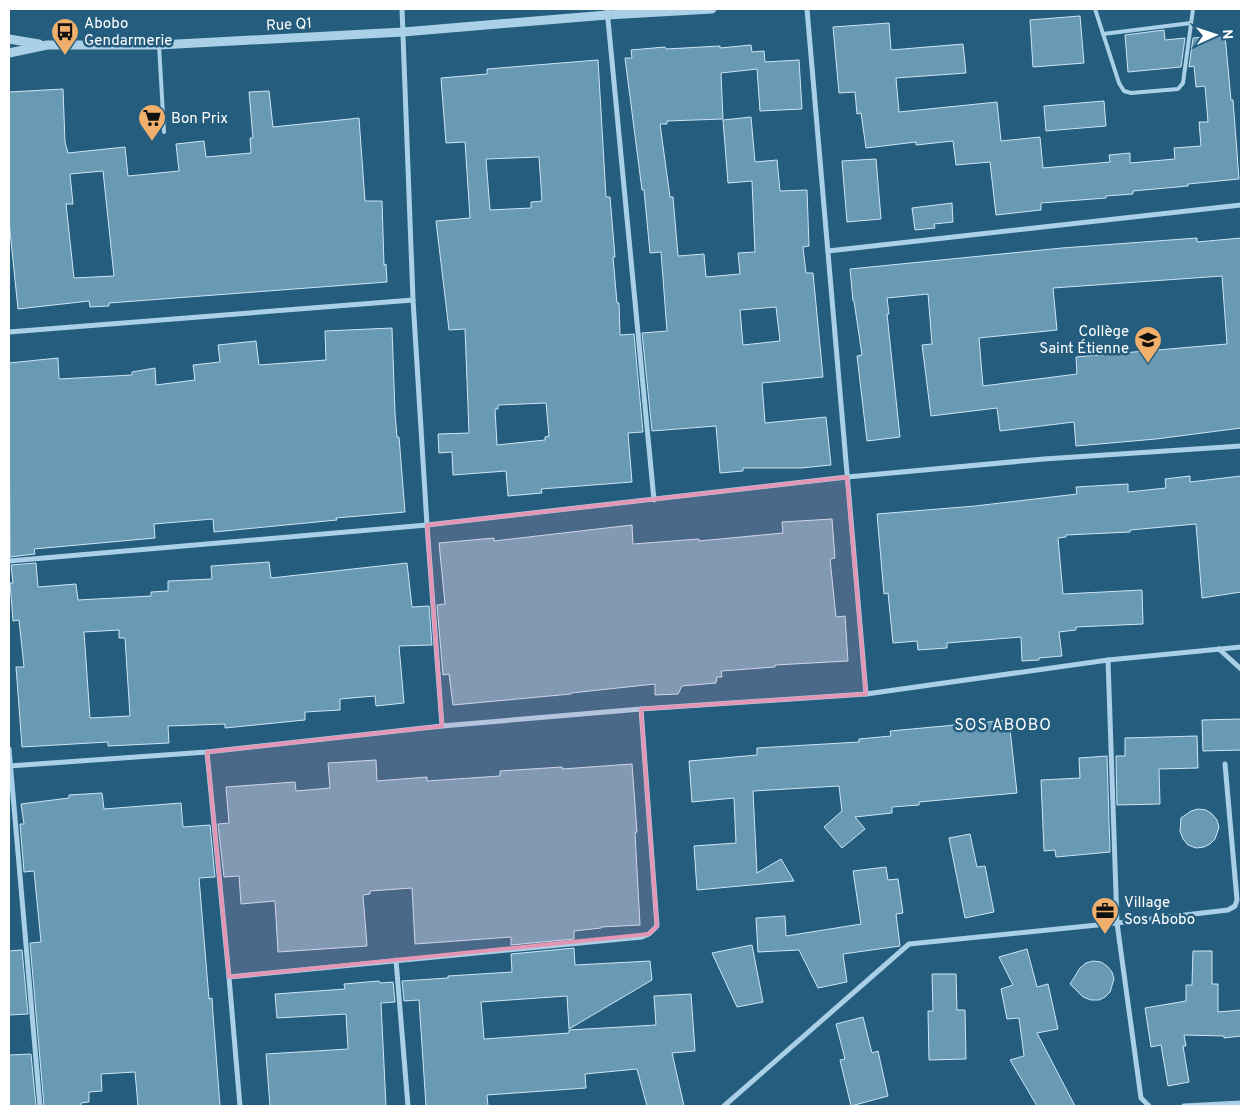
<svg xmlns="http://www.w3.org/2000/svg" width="1250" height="1115" font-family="Overpass,sans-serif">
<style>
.building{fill:#699ab4;stroke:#cce6f5;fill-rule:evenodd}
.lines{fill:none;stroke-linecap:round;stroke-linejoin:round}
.service{stroke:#a9d0e6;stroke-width:4}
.minor{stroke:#a9d0e6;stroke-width:5}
.tertiary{stroke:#a9d0e6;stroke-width:9}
.marked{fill:#e497b5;fill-opacity:0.2;stroke:#e497b5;stroke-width:4;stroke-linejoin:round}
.labels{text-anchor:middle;stroke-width:5;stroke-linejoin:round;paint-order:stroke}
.poi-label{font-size:15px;fill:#fff;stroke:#245d7e;text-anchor:start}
.street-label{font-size:15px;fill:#fff;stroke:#245d7e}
.neighbourhood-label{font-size:16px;letter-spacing:1px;fill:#fff;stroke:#245d7e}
</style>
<rect width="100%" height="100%" fill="#245d7e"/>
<g class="building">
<path d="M1080,16l4,47 -51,4 -3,-47z"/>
<path d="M889,23l2,27 72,-6 3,29 -70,5 3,34 98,-10 4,39 39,-4 3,31 67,-6 -1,-7 21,-2v10l45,-4 -1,-11 27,-2 -2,-24h9l-3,-36 -9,1 -2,-21 -5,1 4,-29 32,-3 6,65h2l6,79 -51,5v2l-55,5v3l-27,2v2l-65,5v7l-45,5 -6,-53 -34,3 -3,-24 -37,4v-3l-50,6 -5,-35 -4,1 -2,-22 -16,1 -6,-66z"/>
<path d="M1164,30l1,10 20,-2 -4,29 -53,5 -3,-37z"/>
<path d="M751,45l1,7 12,-1 1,11 34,-2 3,49 -42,2 -3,-42 -36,4 2,46 -56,2v3h-7l10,73h3l5,59 26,-2 2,23 34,-3 -2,-21 17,-1 -3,-71 -24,2 -5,-63 28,-3 4,45 22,-2 3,31 27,-1 2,56 -6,1 3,26h7l10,104 -61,6 3,40 61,-6 5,48 -30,3h-58v3l-23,2 -4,-47 -64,5 -10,-98 25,-2 -6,-79 -11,1 -6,-63h-2l-17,-132h7l-1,-8 34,-3 1,2 54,-3v2zM776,307l4,34 -37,4 -3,-35z"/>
<path d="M598,60l8,137h4l5,60h-2l4,46h2l1,32 14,-1 9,98 -15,1 4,49 -91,7 1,4 -34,3 -2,-25 -53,4 -1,-23 -13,1 -1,-19 31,-1 -4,-104 -16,1 -13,-109 34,-3 -5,-76 -19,1 -5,-65 46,-4v-5zM539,157l3,44 -11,1v6l-41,2 -4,-51zM546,403l3,33 -4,1v3l-48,5 -2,-36h3v-4z"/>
<path d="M63,89l2,53 3,11 57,-6 3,29 51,-5 -3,-27 28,-3 2,16 45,-4 -1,-15h3l-4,-46 20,-1 4,36 86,-9 6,83h17l2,64 2,-1 1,18 -278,21v3l-19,1 -1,-6 -71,8 -9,-88v-129zM103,171l11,105 -40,2 -8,-74h7l-3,-30z"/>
<path d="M1104,101l2,25 -60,5 -2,-25z"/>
<path d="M876,159l5,60 -34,3 -5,-61z"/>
<path d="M952,203l1,19 -19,2 1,4 -20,2 -3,-22z"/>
<path d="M1197,238v4l44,-4v190l-85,11 -80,7 -2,-24 -74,9 -3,-23 -66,8 -9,-71 10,-1 -4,-50 -41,4 2,16h-2l13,123 -33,4 -10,-85 5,-1 -8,-54h-1l-3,-32 212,-21zM1222,276l5,68 -151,13 1,17 -94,12 -4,-48 78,-8 -4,-42z"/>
<path d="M392,328l3,85 2,24h2l6,75 -69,6 1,2 -123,12 -1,-13 -59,5 1,14 -121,11 1,5 -25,3 -1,-194 49,-5 1,21 73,-4v-3l23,-4 1,17 39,-5 -2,-15 27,-3 -2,-17 38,-4 3,24 67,-5 -1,-29z"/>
<path d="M1190,476v6l51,-6v116l-39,6 -6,-74 -66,6v2l-64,3v2l-8,1 5,56 79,-4 1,34 -67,3v3l-17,2 3,24 -23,2v2l-17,1 -1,-24 -74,6v5l-29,2 -1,-9 -24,2 -5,-50 -4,1 -7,-80 98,-8 102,-12 -1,-7 52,-3v8l38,-4 -1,-9z"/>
<path d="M832,519l3,39 -5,1 6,58 9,-1 3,45 -73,4v2l-54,4 1,6h-5l-1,6 -34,3 -4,8 -23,1v-11l-84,9v1l-118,11 -4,-31 -6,1 -6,-70 8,-1 -6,-61 55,-5v3l138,-16 1,19 66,-5v2l84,-8 -1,-11z"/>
<path d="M269,562l2,16 136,-15 5,44 17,-1 3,39 -33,1 5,57 -28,3 -1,-10 -35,3v11l-35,2v8l-80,8v-4l-57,2 1,17 -61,3v-4l-86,5 -6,-80h8l-5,-47 -6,1 -3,-38h3l-2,-18 25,-2 2,24 38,-3 2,16 73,-4v-4l17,-1v-10l44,-2 -1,-13zM119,630v8h6l5,78 -40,2 -6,-86z"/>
<path d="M1241,719v31l-38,1 -1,-31z"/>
<path d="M1009,720l8,73 -98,9v3l-27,2v6l-37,4 10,12 -23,19 -18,-21 18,-16 -3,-25 -86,5 4,82 24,-14 13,22 -97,9 -3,-44 42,-3 -2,-45 -42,4 -3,-41 68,-6v-7l102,-6v-3l32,-3 -1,-5z"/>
<path d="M1197,736l1,32 -39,1 1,35 -43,1 -1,-49h9v-18z"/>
<path d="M1107,756l3,96 -54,5 -1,-7 -11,1 -3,-71 39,-2 -1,-20z"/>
<path d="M376,760l1,21 50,-4v4l73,-5v-5l62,-4v2l70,-5 5,68 -2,1 5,92 -39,2v1l-27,3v8l-63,6v-8l-96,7 -3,-56 -42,3v3l-7,1 4,51 -89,6 -3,-51 -34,3 -2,-28 -15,1 -6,-53 11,-1 -3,-36 69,-5 1,9 34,-3 -2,-25z"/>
<path d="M102,793l2,16 77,-6 2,24 27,-2 5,52 -16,1 10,121 3,-1 1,16 7,92h-82l-3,-34 -34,2 1,17 -13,1v10l-8,1v3h-37l-14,-163 11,-1 -7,-71 -10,1 -4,-48h4l-3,-20 48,-6v-3z"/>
<path d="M1198,809l8,1 6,4 5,6 2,7 -4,12 -5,5 -6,3 -8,1 -8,-3 -5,-6 -3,-8 1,-13 10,-7z"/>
<path d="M970,834l7,33 8,-1 9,46 -29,6 -16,-80z"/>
<path d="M886,867l2,13 10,-1 5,34 -7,1 4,32 -57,8 4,28 -29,6 -19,-38 -41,2 -2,-34 29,-2 1,20 75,-12 -8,-53z"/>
<path d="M752,945l11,57 -26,5 -25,-54z"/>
<path d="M574,948l1,17 75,-4 2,19 -83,49 -2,-33 -86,6 3,37 85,-6v-3l87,-5 -2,-29 37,-2 4,57 -23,2 12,53h-37l-10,-37 -52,5 1,14 -99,7 1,11h-62l-7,-106 -15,1 -2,-20 46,-3v-2l64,-4 -1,-18z"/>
<path d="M1027,949l10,38 11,-3 10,45 -21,4 38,73h-38l-27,-46 14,-4 -5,-38 -12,1 -6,-30 12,-4 -14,-28z"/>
<path d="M22,950l6,64 -19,1v-64z"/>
<path d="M1193,951h19v33h6v28l23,-2v26l-17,2v-2l-40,-1 2,11h-3l6,36 -21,4 -7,-41 -10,2 -6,-39 41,-7v-16h6z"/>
<path d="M1093,961l8,1 6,4 5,6 2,7 -4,13 -5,5 -6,3h-8l-8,-3 -13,-13 10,-16 6,-5z"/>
<path d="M932,974h24l1,36h8l1,49 -37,1 -1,-49h5z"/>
<path d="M379,981l1,2 13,-1 2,20 -14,1 5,103h-116l-4,-52 82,-5 -2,-35 -69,4 -2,-24 70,-5 -1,-5z"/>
<path d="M863,1017l9,36 6,-2 10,45 -37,10 -11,-46 5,-1 -9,-35z"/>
<path d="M31,1054l5,52h-27v-51z"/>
</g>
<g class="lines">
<g class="service">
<path d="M1095,9l24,74 5,8 7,2 47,-4 5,-6 10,-74"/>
<path d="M1103,34l88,-11"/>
<path d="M159,45l5,87"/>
</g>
<g class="minor">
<path d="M402,9l11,291 14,225 15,201"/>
<path d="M607,9l47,491"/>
<path d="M807,9l59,685"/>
<path d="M828,251l413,-46"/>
<path d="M9,332l404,-32"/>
<path d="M9,561l418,-36 420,-48 197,-18 197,-13"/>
<path d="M1219,649l22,20"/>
<path d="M1108,660l9,263 24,175 8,8"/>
<path d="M9,749l31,357"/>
<path d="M207,752l22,225 11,129"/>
<path d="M9,766l198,-14 235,-26 199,-17 225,-15 242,-34 133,-13"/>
<path d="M396,960l12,146"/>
<path d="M229,977l413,-40 7,-3 8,-8 -16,-217"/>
<path d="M724,1106l185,-162 208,-21 111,-13 7,-4 2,-6 -12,-136"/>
<path d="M1184,1106l57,-3"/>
</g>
<g class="tertiary">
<path d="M9,39l30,5"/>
<path d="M9,53l38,-8h112l244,-13 204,-17 105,-6"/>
</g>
</g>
<path class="marked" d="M847,477l19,217 -225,15 16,217 -8,8 -420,43 -22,-225 235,-26 -15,-201z"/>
<defs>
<symbol id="bus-pin" viewBox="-11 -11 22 30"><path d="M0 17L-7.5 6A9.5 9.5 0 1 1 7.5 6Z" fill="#f0b06c" stroke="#245d7e"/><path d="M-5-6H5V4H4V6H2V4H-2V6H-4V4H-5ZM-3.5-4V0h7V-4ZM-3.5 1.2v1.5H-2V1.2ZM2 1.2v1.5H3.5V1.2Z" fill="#111"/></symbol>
<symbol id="supermarket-pin" viewBox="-11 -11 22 30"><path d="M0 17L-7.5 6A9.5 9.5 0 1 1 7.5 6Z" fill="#f0b06c" stroke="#245d7e"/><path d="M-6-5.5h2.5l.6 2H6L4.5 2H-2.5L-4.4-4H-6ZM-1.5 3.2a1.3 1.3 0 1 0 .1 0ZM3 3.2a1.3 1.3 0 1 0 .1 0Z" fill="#111"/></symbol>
<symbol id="school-pin" viewBox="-11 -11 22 30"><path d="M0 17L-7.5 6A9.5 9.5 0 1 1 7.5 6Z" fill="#f0b06c" stroke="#245d7e"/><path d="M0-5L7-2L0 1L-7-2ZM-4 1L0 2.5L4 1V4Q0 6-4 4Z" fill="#111"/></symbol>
<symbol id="office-pin" viewBox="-11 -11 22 30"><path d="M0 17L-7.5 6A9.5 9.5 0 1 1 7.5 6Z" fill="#f0b06c" stroke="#245d7e"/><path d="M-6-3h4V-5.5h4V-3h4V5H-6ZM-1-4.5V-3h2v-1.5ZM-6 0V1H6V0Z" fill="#111"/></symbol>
</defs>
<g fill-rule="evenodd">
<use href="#bus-pin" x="49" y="16" width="32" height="43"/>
<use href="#supermarket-pin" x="136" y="102" width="32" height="43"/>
<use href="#school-pin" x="1132" y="324" width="32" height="43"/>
<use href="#office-pin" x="1089" y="895" width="32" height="43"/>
</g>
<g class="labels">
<g class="poi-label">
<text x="84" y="28">Abobo<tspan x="84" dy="17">Gendarmerie</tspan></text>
<text x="171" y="123">Bon Prix</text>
<text x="1129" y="336" text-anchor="end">Collège<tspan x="1129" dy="17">Saint Étienne</tspan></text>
<text x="1124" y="907">Village<tspan x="1124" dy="17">Sos Abobo</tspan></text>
</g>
<g class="street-label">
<text transform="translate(289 24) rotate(-3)" y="5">Rue Q1</text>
</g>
<g class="neighbourhood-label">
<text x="1003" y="730">SOS ABOBO</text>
</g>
</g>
<rect width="1250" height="1115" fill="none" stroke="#ffffff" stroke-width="20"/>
<g transform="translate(1215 35) rotate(87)" stroke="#245d7e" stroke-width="4" paint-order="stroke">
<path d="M0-4L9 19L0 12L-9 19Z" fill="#ffffff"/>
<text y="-8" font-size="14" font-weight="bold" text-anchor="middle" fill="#ffffff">N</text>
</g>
</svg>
